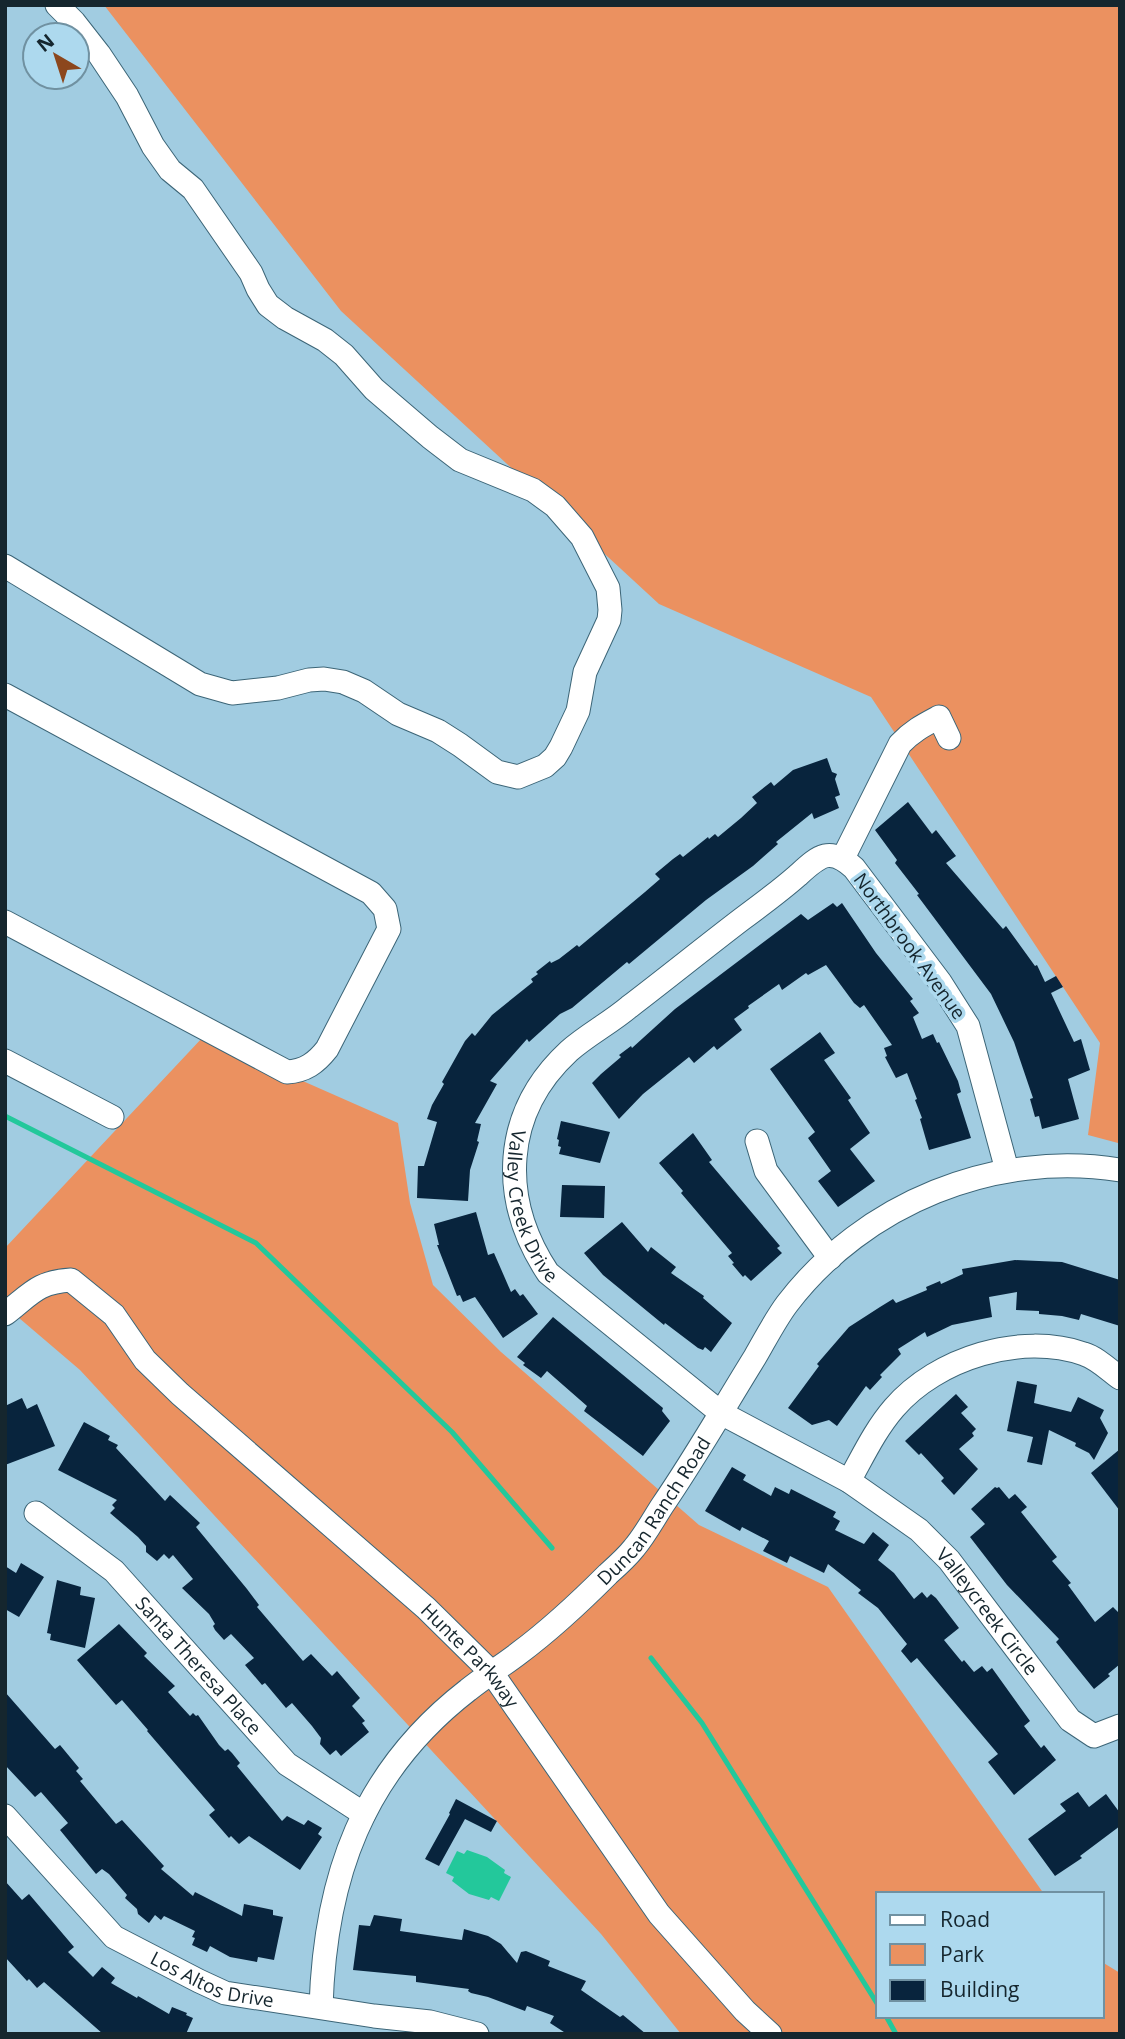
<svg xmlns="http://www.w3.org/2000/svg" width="1125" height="2039" font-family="'Open Sans',sans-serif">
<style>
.green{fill:#eb9160}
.water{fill:#23c89b}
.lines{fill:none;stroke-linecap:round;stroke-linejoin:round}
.stream{stroke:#23c89b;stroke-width:5}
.building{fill:#08243d}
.minor-casing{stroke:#3c6577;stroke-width:25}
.minor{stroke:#fff;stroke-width:23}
.labels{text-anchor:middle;stroke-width:7;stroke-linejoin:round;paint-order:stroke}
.street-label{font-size:19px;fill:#15262e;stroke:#add9ee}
</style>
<rect width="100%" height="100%" fill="#a1cce1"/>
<g class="green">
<path d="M104,5h1016v1127l-2,11 -30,-8 12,-92 -229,-346 -212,-93 -318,-293z"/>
<path d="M203,1037l195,86 12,80 23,82 68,67 198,173 129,62 216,307h-166v122h224v-54l18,11v61h-439l-80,-100 -521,-564 -75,-64v-58z"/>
</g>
<path class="water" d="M467,1850l20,7 18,13 -1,3 7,4 -12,24 -8,-4 -2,3 -20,-6 -17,-13 2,-4 -8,-4 11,-22 7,3z"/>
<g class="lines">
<g class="stream">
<path d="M5,1116l251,127 196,189 100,116"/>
<path d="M651,1658l51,65 176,282"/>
<path d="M886,2016l10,18"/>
</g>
</g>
<g class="building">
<path d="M827,758l5,14 5,2 -2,5 5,16 -5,2 4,11 -25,11 -2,-6 -36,29 2,2 -25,22 -47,34 -77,64 -2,-2 -55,46 -12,6 -31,28 -2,-3 -37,42 7,3 -22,39 6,1 -4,17 2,1 -9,28 -2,31 -51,-3 1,-32h6l13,-44 -10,-3 5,-14 12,-21 -2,-2 23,-41 7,-8 3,3 17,-21 41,-33 -2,-3 7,-5 -2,-2 14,-11 1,2 8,-4 18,-14 2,2 66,-55 15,-13 -5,-5 18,-15 7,-5 3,3 25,-20 1,2 6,-5 3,3 23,-19 16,-15 -5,-6 19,-15 3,4 19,-16z"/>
<path d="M908,802l24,32 4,-4 20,26 -10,7 57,66 3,-3 29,40 2,-1 8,17 11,-6 7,11 -12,6 23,49 7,-3 9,31 -22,9 11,40 -37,10 -3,-13 -4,1 -5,-18 3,-1 -19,-56 -23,-48 -74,-99 2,-1 -24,-31 2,-3 -22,-30z"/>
<path d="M833,903l4,4 5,-4 34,50 37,46 -3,2 9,12 -6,4 9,22 11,-5 4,9 2,-1 19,39 3,11 -4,2 14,44 -42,12 -9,-31 2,-1 -7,-18 2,-1 -10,-26 -11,5 -11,-21 2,-1 -3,-8 8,-3 -28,-40 -4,3 -6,-5 -28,-38 -18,10 -2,-2 -24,17 -3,-6 -31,22 1,2 -15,11 8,11 -25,20 -3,-4 -20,17 -5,-6 -46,37 -24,25 -27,-36 9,-9 20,-17 -2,-2 12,-9 1,2 43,-39 114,-86 12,-9 7,6z"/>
<path d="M820,1032l15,21 -11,7 27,38 -3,2 22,33 -20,16 25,32 -37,26 -20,-26 13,-10 -23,-33 7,-6 -45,-63z"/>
<path d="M561,1121l49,11 -10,31 -41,-9 2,-7 -3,-1 1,-6 -2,-1z"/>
<path d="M693,1133l19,27 -3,2 71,84 -3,2 5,5 -31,28 -6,-6 -2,2 -11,-13 2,-1 -6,-7 4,-3 -51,-60 2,-2 -24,-28z"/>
<path d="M562,1185l43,1 -1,32 -44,-1z"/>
<path d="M476,1212l12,43 6,-2 17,39 4,-3 5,7 3,-2 15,20 -35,24 -28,-41 -12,5 -3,-7 -3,1 -20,-51h2l-5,-21z"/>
<path d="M622,1222l26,30 3,-5 25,20 -5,6 33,23 -1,2 29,25 -21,29 -6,-5 -2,3 -5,-2 -33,-25 -1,2 -61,-50 -19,-22z"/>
<path d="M1015,1260l47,2 58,18v46l-39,-12 -2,6 -17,-4 -23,-2v-3l-23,-1 1,-18 -28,5 3,20 -40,8 -25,12 -2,-5 -27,17 3,5 -21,21 2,2 -12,13 -4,-4 -29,40 -8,-6 -17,5 -24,-17 31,-42 -2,-2 32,-37 31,-20 13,-8 3,4 31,-13 -1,-3 14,-6 1,3 22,-10 -1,-5z"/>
<path d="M553,1317l110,91 -1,3 8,10 -27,35 -59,-45 3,-5 -40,-35 -6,7 -18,-13 2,-2 -8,-6z"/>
<path d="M1017,1381l20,4 -3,18 37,9 7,-15 26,13 -4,8 8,15 -14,27 -5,-7 -14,-7 1,-3 -27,-13 -7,35 -15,-3 6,-25 -26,-6z"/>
<path d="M956,1394l12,13 -7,6 15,16 -4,4 2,3 -15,13 19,20 -24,26 -13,-14 3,-3 -23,-25 -2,2 -14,-14z"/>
<path d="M22,1398l5,11 10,-5 18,42 -50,19v-59z"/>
<path d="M84,1422l26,14 -2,4 10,5 -2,3 49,53 5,-6 30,28 -4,4 51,62 12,16 -2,2 46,54 8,-7 21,22 5,-5 23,27 -8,8 13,15 -3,2 7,9 -28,24 -5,-6 -6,5 -10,-11 1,-6 -9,-12 -20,-23 -6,5 -21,-25 -3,2 -17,-20 9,-7 -23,-24 -7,6 -9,-10 -2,-4 2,-2 -6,-10 -27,-26 11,-9 -20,-24 -4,4 -5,-5 -7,7 -11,-9v-6l-8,-9 -28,-24 5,-5 -3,-3 5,-5 -59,-30z"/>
<path d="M1120,1449v62l-29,-38z"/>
<path d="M732,1467l14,8 -3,5 28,16 4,-9 14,7 2,-5 45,23 -3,5 7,4 -5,9 29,14 9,-12 16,13 -11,15 16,13 20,26 8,-7 5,6 4,-4 5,4 23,30 -15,12 18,22 2,-2 10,12 8,-6 5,6 5,-4 38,53 -6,5 17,22 3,-3 12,15 -42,35 -26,-33 10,-8 -81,-96 -6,5 -10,-12 6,-7 -29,-36 -20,-15 3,-3 -33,-26 -4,9 -34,-17 -3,7 -24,-12 6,-10 -27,-14 -2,4 -35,-20z"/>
<path d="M995,1487l2,1 2,-1 10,12 6,-5 12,13 -6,5 36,45 -5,4 19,22 -3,2 27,37 18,-15 7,7v50l-12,10 2,2 -16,13 -38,-47 3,-3 -52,-54 -37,-48 15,-13 -14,-15z"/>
<path d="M21,1563l23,14 -25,40 -14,-8v-43l11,7z"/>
<path d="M57,1580l24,7 -1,8 15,3 -10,50 -35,-8 1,-6 -4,-1z"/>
<path d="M119,1624l28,29 -3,3 31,30 -7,6 22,24 3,-3 3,3 2,-1 21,30 6,6 3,-2 4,4 8,10 -3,3 45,55 5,-5 17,9 4,-5 14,8 -4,6 4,3 -22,33 -51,-34 -10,8 -8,-8 -2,2 -20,-23 6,-5 -68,-79 1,-1 -26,-30 -6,5 -39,-45z"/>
<path d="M5,1692l50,57 5,-4 19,23 -3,3 7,8 -3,2 36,43 6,-4 42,46 -3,3 32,27 2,-4 47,24 2,-12 29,6v5l10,2 -9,43 -16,-3 -1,5 -27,-5 -20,-11 -3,6 -15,-7 3,-7 -3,-1 3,-6 -31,-15 -3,4 -6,-5 -6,8 -11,-9 -1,-5 -12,-11 2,-3 -18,-21 -7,-5 -6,5 -36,-44 8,-7 -27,-31 -6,5 -30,-32z"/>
<path d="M1078,1792l11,15 17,-13 14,19v13l-40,30 2,2 -27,18 -27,-37 38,-28 -6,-7z"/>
<path d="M456,1799l41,22 -6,11 -26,-13 -26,47 -14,-7 25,-45 -1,-1z"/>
<path d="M5,1881l17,19 7,-6 45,53 -6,5 25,25 9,-10 13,11 -4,5 26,15 1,-2 31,18 3,-7 15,6 -1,2 7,3 -7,16h-83l-59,-52 -7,6 -8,-9 -2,2 -22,-24z"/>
<path d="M374,1915l28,4 -2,12 62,9 2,-11 24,7 13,8 16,19 4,-11 5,-1 24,10 -2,5 38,15 -5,9 39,27 3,-2 23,19h-79l-17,-11 4,-7 -27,-10 -2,5 -37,-14 -17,-4 -3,-2 1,-2 -53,-7v-6l-63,-6 6,-45 11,1z"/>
</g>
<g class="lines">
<defs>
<g id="minor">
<path d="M5,566l195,118 32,9 46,-5 31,-8 15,-1 19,3 21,9 34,23 40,17 22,14 37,27 21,5 27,-11 10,-9 6,-10 17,-36 7,-39 24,-52 1,-10 -2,-22 -26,-51 -27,-31 -22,-16 -73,-30 -30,-23 -56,-48 -30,-34 -19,-15 -40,-22 -17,-13 -10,-16 -7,-16 -58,-84 -23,-19 -17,-24 -26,-50 -28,-42 -25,-32 -17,-17"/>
<path d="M5,695l366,198 14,16 4,20 -62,120c-11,14 -22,22 -40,23l-282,-150"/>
<path d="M843,858l57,-114c12,-13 24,-19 39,-27l10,21"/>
<path d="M5,1061l107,56"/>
<path d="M757,1141l9,30 64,87"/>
<path id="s1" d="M1007,1170l-39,-144 -28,-44 -86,-114c-25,-23 -36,-11 -57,8 -17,15 -36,29 -55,43 -38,29 -75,59 -113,88 -19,16 -42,28 -60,44 -67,62 -70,148 -21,222l173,140 128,68 70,49 30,30 121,160 24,16 26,-10"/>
<path id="s2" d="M5,1314c26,-20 32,-32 66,-34l43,35 31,45 35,34 246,214 66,65 167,241 86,97 25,23"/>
<path d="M849,1481c14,-25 26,-51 45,-73 43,-50 127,-76 190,-54 13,4 25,16 36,24"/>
<path id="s3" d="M36,1513l78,58 173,193 77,50"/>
<path id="s4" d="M5,1816l109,121 85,44 26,12 149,23 56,6 47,12"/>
<path id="s5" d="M321,2007c4,-129 41,-235 147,-317 16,-13 34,-24 51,-37 31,-23 61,-51 89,-79 9,-8 19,-17 26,-26 11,-13 19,-28 28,-42 33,-48 62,-99 93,-149 10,-17 20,-37 32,-53 77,-101 208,-154 333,-134"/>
</g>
</defs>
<use href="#minor" class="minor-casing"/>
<use href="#minor" class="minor"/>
</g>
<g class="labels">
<g class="street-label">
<text transform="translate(910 946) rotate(54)" y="7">Northbrook Avenue</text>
<text dy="7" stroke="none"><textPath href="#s1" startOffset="873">Valley Creek Drive</textPath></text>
<text dy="7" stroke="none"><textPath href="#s5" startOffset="623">Duncan Ranch Road</textPath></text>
<text dy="7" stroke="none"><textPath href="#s1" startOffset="1503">Valleycreek Circle</textPath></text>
<text dy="7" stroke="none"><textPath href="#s2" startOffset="626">Hunte Parkway</textPath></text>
<text dy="7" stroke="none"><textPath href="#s3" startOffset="224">Santa Theresa Place</textPath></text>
<text dy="7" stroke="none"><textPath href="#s4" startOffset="271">Los Altos Drive</textPath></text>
</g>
</g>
<rect width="1125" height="2039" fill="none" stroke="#15262e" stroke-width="14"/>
<rect x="876" y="1892" width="228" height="126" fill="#add9ee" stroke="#7091a1" stroke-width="2"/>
<rect x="890" y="1915" width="35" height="10" fill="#ffffff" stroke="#7091a1" stroke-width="2"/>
<text x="940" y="1927" font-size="21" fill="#15262e">Road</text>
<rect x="890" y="1944" width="35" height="21" fill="#eb9160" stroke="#7091a1" stroke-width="2"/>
<text x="940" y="1962" font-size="21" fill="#15262e">Park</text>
<rect x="890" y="1980" width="35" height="21" fill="#08243d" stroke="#7091a1" stroke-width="2"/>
<text x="940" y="1997" font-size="21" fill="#15262e">Building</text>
<g transform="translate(56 56) rotate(321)"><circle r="33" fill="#add9ee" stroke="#7091a1" stroke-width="2"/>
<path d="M0-5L12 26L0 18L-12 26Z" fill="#8c471d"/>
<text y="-10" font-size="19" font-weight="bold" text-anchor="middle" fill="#15262e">N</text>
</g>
</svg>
